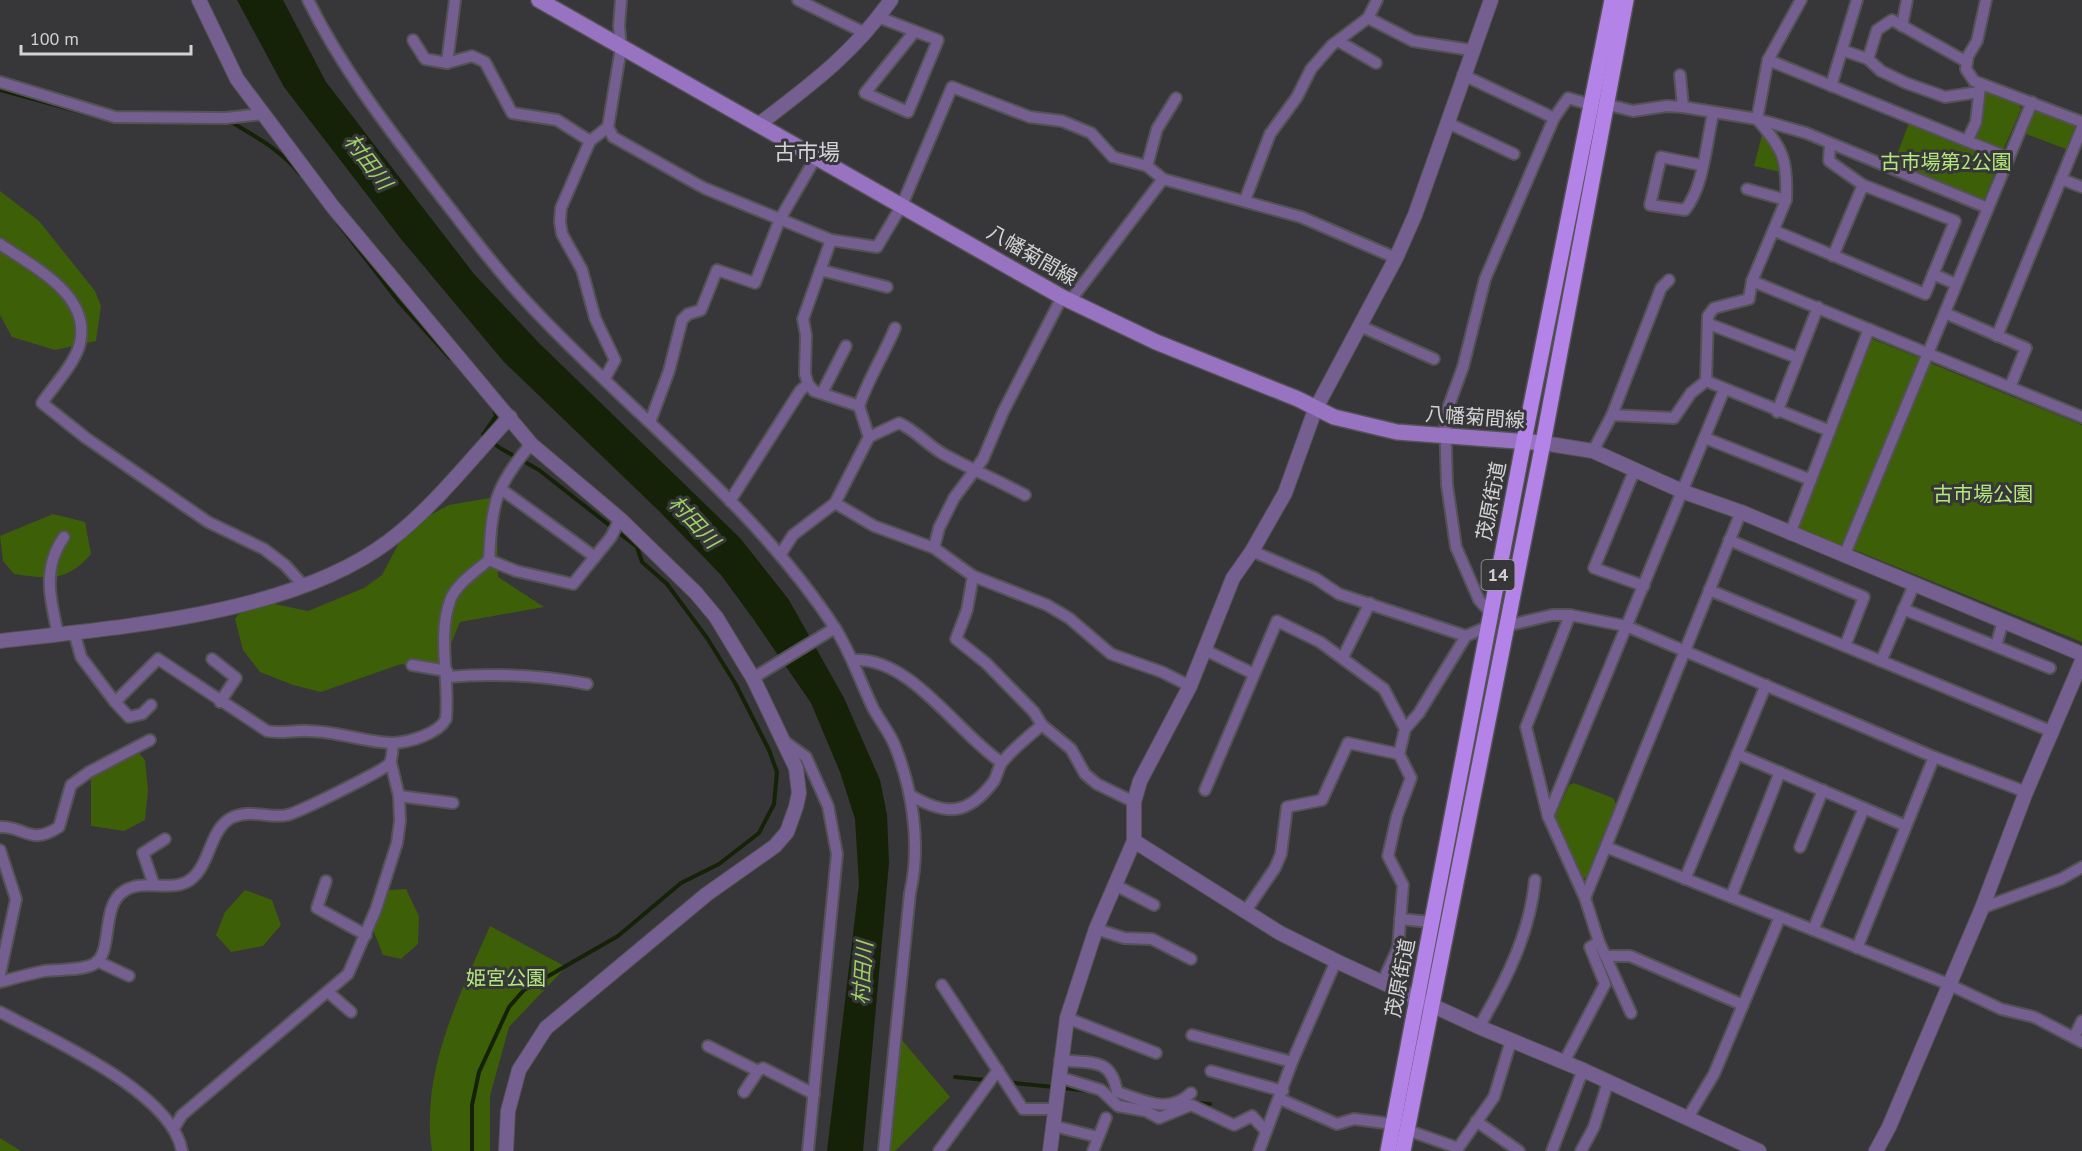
<svg xmlns="http://www.w3.org/2000/svg" width="2082" height="1151" font-family="'PT Sans','Noto Sans JP',sans-serif">
<style>
.green{fill:#3d5f07}
.water{fill:#162208}
.lines{fill:none;stroke-linecap:round;stroke-linejoin:round}
.stream{stroke:#162208;stroke-width:4}
.minor-casing{stroke:#535255;stroke-width:14}
.tertiary-casing{stroke:#535255;stroke-width:16}
.secondary-casing{stroke:#535255;stroke-width:18}
.primary-casing{stroke:#535255;stroke-width:18}
.minor{stroke:#755f90;stroke-width:10}
.tertiary{stroke:#755f90;stroke-width:14}
.secondary{stroke:#9873c2;stroke-width:15}
.primary{stroke:#b383e8;stroke-width:15}
.labels{text-anchor:middle;stroke-width:6;stroke-linejoin:round;paint-order:stroke}
.shield{fill:#373639;stroke:#a4a3a6;stroke-width:1.5}
.shield-label{font-size:18px;font-weight:bold;fill:#d3d2d4}
.park-label{font-size:20px;fill:#b4e87c;stroke:#373639}
.street-label{font-size:20px;fill:#d3d2d4;stroke:#373639}
.water-label{font-size:21px;font-style:italic;fill:#9ed165;stroke:#373639}
.quarter-label{font-size:22px;fill:#d3d2d4;stroke:#373639}
</style>
<rect width="100%" height="100%" fill="#373639"/>
<g class="green">
<path d="M1985,90l33,13 3,6 -17,39 -5,3 -25,-11 7,-21v-26z"/>
<path d="M2035,109l41,15 -10,25 -40,-15z"/>
<path d="M1909,123l91,36 -16,41 -91,-35z"/>
<path d="M1762,135l16,16 3,21 -27,-6z"/>
<path d="M0,191l39,30 56,70 6,15 -5,35 -41,9 -43,-13 -12,-22z"/>
<path d="M1870,338l50,20 -76,191 -50,-20z"/>
<path d="M1930,363l152,62v217l-230,-93z"/>
<path d="M490,498l7,28 1,51 46,30 -84,15 -21,51 -38,-9 -80,28 -28,-7 -33,-13 -17,-22 -8,-31 15,-20 58,12 56,-23 18,-13 20,-38 12,-13 35,-19z"/>
<path d="M53,514l32,8 6,32c-24,28 -43,25 -77,20l-11,-13 -3,-25z"/>
<path d="M132,745l13,15 3,30 -3,30 -21,11 -33,-5v-60l13,-10z"/>
<path d="M1574,783l39,15 3,6 -30,74h-5l-26,-54v-7l14,-32z"/>
<path d="M406,889l13,27 -1,28 -17,15 -18,-4 -11,-28 -1,-27 19,-10z"/>
<path d="M245,890l27,10 9,25 -18,21 -32,6 -15,-17 9,-23z"/>
<path d="M490,926l76,41 -57,60 -19,69v55h-58c-12,-79 27,-154 58,-225z"/>
<path d="M896,1033l54,64 -55,54h-11z"/>
<path d="M0,1138l21,13h-21z"/>
</g>
<path class="water" d="M237,0h46l43,82 148,192 65,69 201,195 49,62 55,98 36,82 7,35 2,48 -26,288h-36l32,-267 -4,-65 -15,-47 -29,-69 -57,-83 -33,-45 -62,-64 -155,-149 -103,-123 -117,-152z"/>
<g class="lines">
<g class="stream">
<path d="M0,90l103,28"/>
<path d="M227,123h6c25,15 49,28 67,51"/>
<path d="M338,223l61,79 51,56"/>
<path d="M955,1077l99,10"/>
<path d="M1062,1088l28,3"/>
<path d="M1151,1098l17,2"/>
<path d="M1196,1103l14,1"/>
<path d="M472,1151v-46l7,-33 30,-65 15,-17 94,-54 63,-53 38,-19 40,-31 15,-29 3,-32 -8,-22 -34,-67 -28,-45 -40,-54 -25,-22 -5,-15 -98,-77 -39,-22 -17,-13 13,-19 -2,-8"/>
</g>
<defs>
<g id="minor">
<path d="M308,0c34,69 80,128 127,189 29,37 58,77 91,112 101,110 226,200 309,327 16,25 25,53 38,80 7,13 17,25 22,38 18,45 26,100 15,147l-26,258"/>
<path d="M455,0l-8,63 25,-7 13,6 27,51 45,7 33,21"/>
<path d="M621,0l-2,26 2,22 -13,79 5,10 91,51 127,52 46,7 25,-42 50,-118 78,30 32,4 29,12 22,24 34,9 16,13 138,38 95,41"/>
<path d="M798,0l67,33"/>
<path d="M1986,0l-9,41 -9,15 -2,13 8,12 108,41"/>
<path d="M878,17l60,23 -30,72 -43,-19 50,-62"/>
<path d="M1368,18l45,23 58,9"/>
<path d="M1902,26l5,-26"/>
<path d="M413,40l12,19 22,4"/>
<path d="M1338,41l38,22"/>
<path d="M1842,50l26,9 13,12 25,12 39,14 34,-5"/>
<path d="M1868,59l9,-29 15,-10 75,42"/>
<path d="M1768,60l241,98"/>
<path d="M1463,75l91,43"/>
<path d="M1680,75l3,32"/>
<path d="M0,82l115,35 111,1 36,-4"/>
<path d="M1831,86l26,-86"/>
<path d="M1605,104l28,7 34,-5 16,1 74,12 49,14 182,75"/>
<path d="M1448,123l66,31"/>
<path d="M1967,141l9,-19 4,-35"/>
<path d="M1701,165l-40,-8 -11,48 35,5c19,-24 21,-66 28,-96"/>
<path d="M1147,166l10,-37 19,-31"/>
<path d="M2061,179l21,8"/>
<path d="M1747,189l39,11"/>
<path d="M1245,200l25,-66 27,-37 14,-28 21,-24 36,-27 9,-18"/>
<path d="M1775,231l150,63 30,-73 -92,-36 -34,-24 1,-17"/>
<path d="M831,240l-28,79 3,16 -1,39 3,10 6,7 45,15 10,31 -34,66 39,23 60,22 39,28 74,29 22,13 42,36 51,18 28,14"/>
<path d="M0,244c33,23 91,50 80,99 -5,21 -26,42 -38,60l44,35 122,84 56,27 21,16 19,21"/>
<path d="M1833,256l30,-71"/>
<path d="M820,270l67,17"/>
<path d="M1933,274l23,10"/>
<path d="M1752,281l330,136"/>
<path d="M1070,301l93,-122"/>
<path d="M1945,313l81,35 -16,39"/>
<path d="M1709,324l89,34"/>
<path d="M1360,326l74,33"/>
<path d="M1997,336l85,-208"/>
<path d="M605,378l10,-18 -20,-42 -13,-48 -20,-36 -2,-12 1,-14 29,-67 18,-14"/>
<path d="M1706,381l124,50"/>
<path d="M822,393l24,-47"/>
<path d="M859,406c9,-27 25,-51 36,-78"/>
<path d="M1777,412l41,-105"/>
<path d="M1612,415l49,-127 8,-8"/>
<path d="M650,422l19,-51 13,-51 6,-6 13,-4 16,-40 38,13 25,-64 36,-62"/>
<path d="M869,437l30,-14c18,8 29,23 46,32 26,14 54,26 80,40"/>
<path d="M1705,438l106,42"/>
<path d="M1593,451l19,-36 62,3 17,-25 15,-12 2,-65 6,-8 35,-9 3,-18 34,-81c2,-41 -3,-51 -29,-81l11,-59 33,-60"/>
<path d="M1635,469l-41,99 50,18"/>
<path d="M501,489l94,68"/>
<path d="M730,501l70,-110 8,-7"/>
<path d="M1790,534l79,-205"/>
<path d="M1729,540l135,57 -19,49"/>
<path d="M934,548l5,-20 15,-30 29,-39 20,-47 59,-115"/>
<path d="M1252,551l63,27 24,16 127,42"/>
<path d="M780,555l13,-20 42,-32"/>
<path d="M1844,556l188,-454"/>
<path d="M489,560l27,11 57,13 38,-47 9,-18"/>
<path d="M973,576l-6,34 -11,29 30,24 48,49 8,13 29,24 14,25 12,10 37,18"/>
<path d="M1709,590l344,142"/>
<path d="M1903,609l147,59"/>
<path d="M1491,613l-12,-13 -23,-53 -9,-62 -2,-69 18,-49 22,-88 69,-161 14,-20 24,7"/>
<path d="M1570,615l-44,112 22,89 37,82 14,44 32,71"/>
<path d="M1506,626l46,-11h18l56,11 308,131 92,35"/>
<path d="M74,632l7,25 34,45 43,-43 109,72c15,3 27,-1 42,0 27,0 59,12 84,12 17,-1 45,-9 53,-24 4,-38 -9,-82 4,-118 5,-16 26,-30 39,-41 3,-56 5,-72 42,-116"/>
<path d="M58,634c-8,-35 -16,-66 6,-97"/>
<path d="M1996,646l7,-25"/>
<path d="M1205,650l49,24"/>
<path d="M1343,657l27,-54"/>
<path d="M212,659l24,19 -16,24"/>
<path d="M854,660c57,-3 103,73 147,102"/>
<path d="M1881,661l33,-76"/>
<path d="M412,665l35,6"/>
<path d="M447,677c47,-4 93,-2 140,7"/>
<path d="M753,678l82,-50"/>
<path d="M115,702l14,15 13,-3 9,-9"/>
<path d="M1405,729l14,-16 47,-77 23,-10"/>
<path d="M784,741l22,16 22,49 9,48 -29,297"/>
<path d="M1737,754l169,72"/>
<path d="M1205,790l72,-169 43,21 64,47 21,40 -6,25 12,24 -14,38 -9,40 15,29 -5,63 -16,35"/>
<path d="M910,795c36,21 58,21 84,-14 4,-7 4,-15 10,-21 11,-13 25,-24 38,-35"/>
<path d="M399,796l54,7"/>
<path d="M1548,816l176,-426"/>
<path d="M0,827c25,-1 30,19 59,0l12,-42 18,-13 61,-32"/>
<path d="M1606,847l342,137 53,25 33,8 48,25"/>
<path d="M1800,847l23,-57"/>
<path d="M0,850l16,49 -16,75"/>
<path d="M1685,879l81,-194"/>
<path d="M326,881l-9,27 49,27"/>
<path d="M154,885l-11,-32 22,-14"/>
<path d="M1115,885l39,20"/>
<path d="M1731,897l49,-125"/>
<path d="M1585,898l156,-386"/>
<path d="M1982,908l79,-29 21,-12"/>
<path d="M1245,912l30,-44 6,-14 6,-47 35,-7 26,-57 51,11"/>
<path d="M1400,919l31,3"/>
<path d="M1096,929l28,9 28,1 39,20"/>
<path d="M1813,930l51,-122"/>
<path d="M1857,948l77,-191"/>
<path d="M1605,956h25l113,49"/>
<path d="M97,961l32,15"/>
<path d="M0,982c15,-4 29,-8 44,-11 15,-2 37,0 50,-7 20,-11 6,-58 30,-73 20,-13 47,2 66,-11 21,-15 19,-52 43,-63 20,-8 39,2 54,-2 11,-2 97,-45 102,-51 4,-5 3,-15 4,-21"/>
<path d="M942,985l81,124h32"/>
<path d="M328,992l23,20"/>
<path d="M0,1012c50,27 172,80 182,139"/>
<path d="M1067,1018l89,35"/>
<path d="M1479,1027c27,-46 51,-94 56,-147"/>
<path d="M1192,1035l100,27"/>
<path d="M2074,1037l8,-16"/>
<path d="M708,1046l50,25"/>
<path d="M1060,1060c30,4 51,-4 57,32 26,8 51,23 74,1"/>
<path d="M1564,1062l41,-78 -15,-37 9,-5"/>
<path d="M1211,1071l72,20"/>
<path d="M1059,1077l42,13 17,16 28,5 13,7 32,-13 43,20 18,-9 13,14"/>
<path d="M744,1092l14,-21 5,-3 51,26"/>
<path d="M1280,1099l57,25 17,-5 39,5"/>
<path d="M1687,1119l27,-45 66,-157"/>
<path d="M1476,1121l43,30"/>
<path d="M1054,1126l44,11"/>
<path d="M174,1128l8,-13 166,-141 28,-65 21,-66 3,-22 -1,-25 -8,-33"/>
<path d="M1407,1130l51,18"/>
<path d="M939,1151l59,-81"/>
<path d="M1093,1151l13,-33"/>
<path d="M1259,1151l33,-89 44,-101"/>
<path d="M1456,1151l38,-54 17,-56"/>
<path d="M1552,1151l31,-81"/>
<path d="M1581,1151l13,-24 14,-45"/>
</g>
<g id="tertiary">
<path d="M199,0l38,79 96,128 198,237 89,75 76,74 20,24 37,61 43,90 3,25 -3,14 -9,25 -12,14 -68,48 -161,134 -27,42 -11,41 -2,40"/>
<path d="M758,125c51,-39 95,-71 133,-125"/>
<path d="M1543,443l50,8 91,41 57,20 341,142"/>
<path d="M0,641c120,-14 291,-26 389,-100 45,-34 82,-83 121,-124"/>
<path d="M1134,841l146,92 56,28 143,66 104,43 176,81"/>
<path d="M1050,1151l17,-133 29,-89 38,-88v-39l6,-21 50,-95 43,-108 19,-27 33,-58 30,-83 81,-152 19,-43 76,-215"/>
<path d="M1876,1151l13,-24 93,-219 44,-116 56,-131"/>
</g>
<path id="secondary" d="M539,0l523,297 94,45 142,57 36,18 63,15 146,11"/>
<g id="primary">
<path d="M1388,1151l136,-711 88,-440"/>
<path d="M1403,1151l140,-708 83,-443"/>
</g>
</defs>
<use href="#minor" class="minor-casing"/>
<use href="#tertiary" class="tertiary-casing"/>
<use href="#secondary" class="secondary-casing"/>
<use href="#primary" class="primary-casing"/>
<use href="#minor" class="minor"/>
<use href="#tertiary" class="tertiary"/>
<use href="#secondary" class="secondary"/>
<use href="#primary" class="primary"/>
</g>
<g class="labels">
<rect class="shield" x="1481.5" y="560" width="33" height="30" rx="4.5"/>
<g class="shield-label">
<text x="1498" y="581">14</text>
</g>
<g class="park-label">
<text x="1946" y="169">古市場第2公園</text>
<text x="1983" y="501">古市場公園</text>
<text x="506" y="985">姫宮公園</text>
</g>
<g class="street-label">
<text transform="translate(1032 255) rotate(30)" y="7">八幡菊間線</text>
<text transform="translate(1475 417) rotate(4)" y="7">八幡菊間線</text>
<text transform="translate(1491 501) rotate(-79)" y="7">茂原街道</text>
<text transform="translate(1400 978) rotate(-79)" y="7">茂原街道</text>
</g>
<g class="water-label">
<text transform="translate(368 162) rotate(53)" y="7">村田川</text>
<text transform="translate(694 522) rotate(47)" y="7">村田川</text>
<text transform="translate(863 973) rotate(-86)" y="7">村田川</text>
</g>
<g class="quarter-label">
<text x="807" y="160">古市場</text>
</g>
</g>
<path d="M21 45v9h170v-9" fill="none" stroke="#d3d2d4" stroke-width="3"/>
<text x="30" y="45" font-size="18" fill="#d3d2d4" stroke="#373639" stroke-width="4.5" paint-order="stroke">100 m</text>
</svg>
